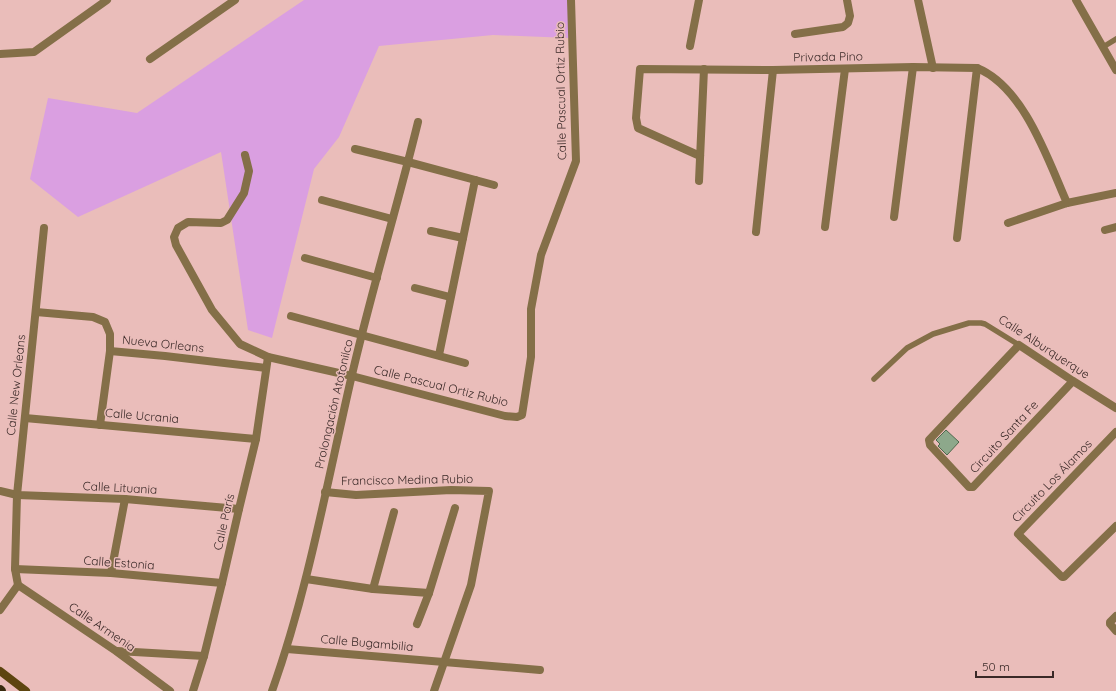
<svg xmlns="http://www.w3.org/2000/svg" width="1116" height="691" font-family="Quicksand,sans-serif">
<style>
.green{fill:#da9fe1}
.building{fill:#8da88b;stroke:#4f694d}
.lines{fill:none;stroke-linecap:round;stroke-linejoin:round}
.service{stroke:#846f48;stroke-width:5.5}
.minor{stroke:#846f48;stroke-width:8}
.secondary{stroke:#5d4510;stroke-width:8}
.primary{stroke:#392b0f;stroke-width:10}
.labels{text-anchor:middle;stroke-width:3;stroke-linejoin:round;paint-order:stroke}
.street-label{font-size:12px;fill:#3a2927;stroke:#eabdba}
</style>
<rect width="100%" height="100%" fill="#eabdba"/>
<path class="green" d="M304,0h268l-3,38 -76,-3 -114,11 -40,91 -25,32 -42,169 -24,-8 -27,-178 -143,65 -48,-38 18,-81 89,15z"/>
<path class="building" d="M946,430l13,12 -12,13 -9,-9 2,-2 -4,-4z"/>
<g class="lines">
<g class="service">
<path d="M1103,47l13,-8"/>
<path d="M874,379l33,-31 26,-14 36,-11h12l4,1 34,21"/>
</g>
<g class="minor">
<path d="M918,0l15,68"/>
<path d="M1076,0l40,70"/>
<path d="M795,34l48,-7 5,-4 2,-7 -3,-16"/>
<path d="M690,46l9,-46"/>
<path d="M0,54l34,-2 73,-52"/>
<path d="M150,59l85,-59"/>
<path d="M355,149l53,13 86,23"/>
<path d="M245,155l4,16 -5,22 -17,27 -6,3 -33,-1 -10,6 -4,9 2,8 36,65 28,34 28,13 84,19 153,40 12,1 5,-2 9,-58v-48l10,-54 35,-94 -5,-161"/>
<path d="M700,156l-62,-28 -2,-10 4,-49 133,1 140,-3 64,1c47,19 71,92 90,135"/>
<path d="M699,181l5,-112"/>
<path d="M322,200l70,19"/>
<path d="M894,217l19,-150"/>
<path d="M1008,223l59,-20 49,-10"/>
<path d="M825,227l20,-158"/>
<path d="M1105,230l11,-3"/>
<path d="M431,231l32,7"/>
<path d="M756,232l17,-162"/>
<path d="M957,238l20,-170"/>
<path d="M305,258l72,20"/>
<path d="M415,288l35,9"/>
<path d="M36,312l57,5 12,5 5,12v17l-10,74"/>
<path d="M291,316l174,47"/>
<path d="M110,351l55,5 101,12"/>
<path d="M439,355l36,-175"/>
<path d="M1073,381l-100,106h-4l-39,-42 -1,-5 90,-95 54,36 43,27"/>
<path d="M25,418l231,21"/>
<path d="M1116,432l-98,102 44,43h2l52,-51"/>
<path d="M0,491l17,4 108,4 114,10"/>
<path d="M325,492l31,3 95,-5 38,1 -18,94 -37,106"/>
<path d="M15,569l96,4 111,10"/>
<path d="M111,573l14,-74"/>
<path d="M306,579l67,10 56,4"/>
<path d="M18,585l98,66 54,40"/>
<path d="M373,589l21,-77"/>
<path d="M0,610l18,-25 -3,-16 2,-74 27,-267"/>
<path d="M1116,616l-6,6v2l6,7"/>
<path d="M417,624l12,-31 26,-85"/>
<path d="M287,649l253,21"/>
<path d="M117,651l87,5"/>
<path d="M193,691l11,-35 18,-73 17,-74 17,-70 12,-82"/>
<path d="M272,691c36,-101 55,-208 79,-312 20,-87 46,-171 67,-257"/>
</g>
<path class="secondary" d="M0,671l26,20"/>
<path class="primary" d="M0,690l1,1"/>
</g>
<g class="labels">
<g class="street-label">
<text transform="translate(828 57) rotate(-1)" y="4">Privada Pino</text>
<text transform="translate(561 91) rotate(-91)" y="4">Calle Pascual Ortiz Rubio</text>
<text transform="translate(163 344) rotate(6)" y="4">Nueva Orleans</text>
<text transform="translate(1044 347) rotate(33)" y="4">Calle Alburquerque</text>
<text transform="translate(16 385) rotate(-84)" y="4">Calle New Orleans</text>
<text transform="translate(441 386) rotate(14)" y="4">Calle Pascual Ortiz Rubio</text>
<text transform="translate(334 404) rotate(-77)" y="4">Prolongación Atotonilco</text>
<text transform="translate(142 416) rotate(5)" y="4">Calle Ucrania</text>
<text transform="translate(1004 437) rotate(-47)" y="4">Circuito Santa Fe</text>
<text transform="translate(407 480) rotate(-1)" y="4">Francisco Medina Rubio</text>
<text transform="translate(1052 481) rotate(-46)" y="4">Circuito Los Álamos</text>
<text transform="translate(120 488) rotate(3)" y="4">Calle Lituania</text>
<text transform="translate(224 522) rotate(-77)" y="4">Calle París</text>
<text transform="translate(119 563) rotate(4)" y="4">Calle Estonia</text>
<text transform="translate(102 627) rotate(34)" y="4">Calle Armenia</text>
<text transform="translate(367 643) rotate(5)" y="4">Calle Bugambilia</text>
</g>
</g>
<path d="M976 671v6h77v-6" fill="none" stroke="#3a2927" stroke-width="2"/>
<text x="982" y="671" font-size="12" fill="#3a2927" stroke="#eabdba" stroke-width="3" paint-order="stroke">50 m</text>
</svg>
